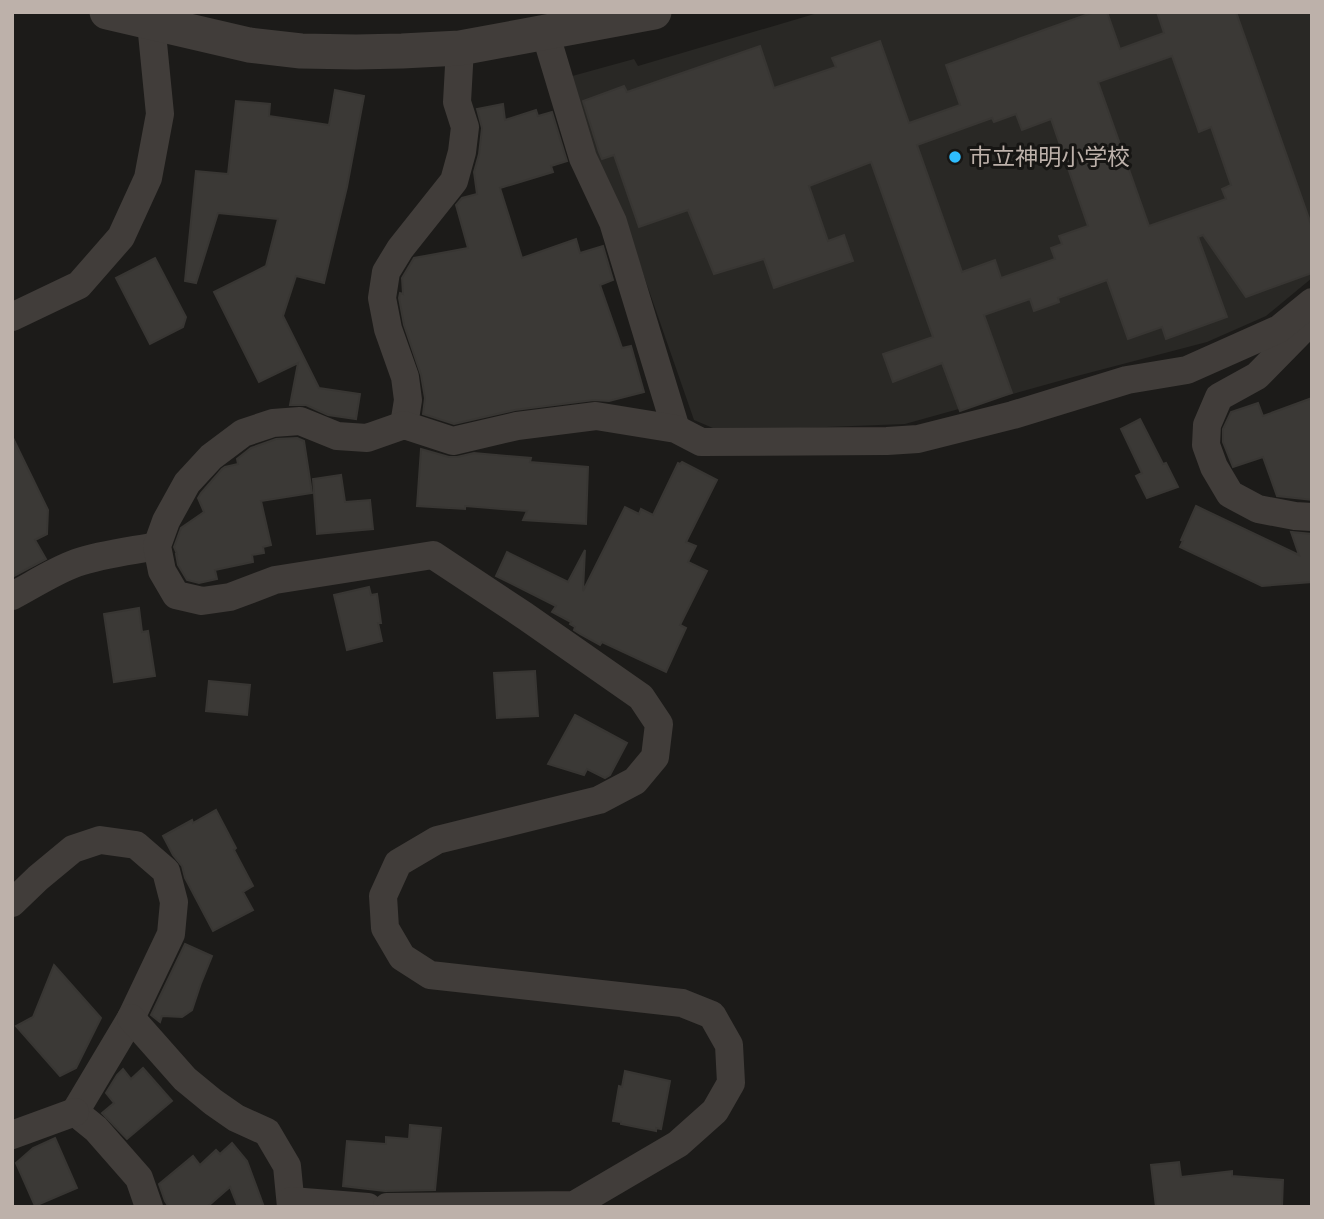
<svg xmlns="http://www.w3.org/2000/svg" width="1324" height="1219" font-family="Rubik,'Noto Sans JP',sans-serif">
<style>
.built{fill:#292825}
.building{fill:#3b3936;stroke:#383633;stroke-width:2;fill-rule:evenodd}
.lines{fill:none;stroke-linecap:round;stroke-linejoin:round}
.minor{stroke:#413d3a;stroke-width:28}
.tertiary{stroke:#413d3a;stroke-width:35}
.poi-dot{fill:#2ebdff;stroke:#171614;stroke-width:2.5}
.labels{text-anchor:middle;stroke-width:6;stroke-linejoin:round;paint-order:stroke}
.poi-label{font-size:23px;fill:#bdb1aa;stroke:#171614;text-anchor:start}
</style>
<rect width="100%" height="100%" fill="#1c1b19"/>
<path class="built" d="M821,12h491v266l-46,38 -59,26 -130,34 -172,48 -185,7 -26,-11 -64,-184 -65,-158 69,-19 4,7z"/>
<g class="building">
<path d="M1094,12h13l13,37 44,-16 -7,-21h79l76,215v46l-66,24 -43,-62 -5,2 29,80 -61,22 -4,-12 -34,12 -21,-59 -49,18 1,4 -25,9 -4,-12 -46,16 28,78 -52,18 -18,-48 -49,19 -10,-28 50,-17 -62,-175 -62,24 19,55 16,-6 9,26 -79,27 -10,-29 -50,15 -26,-64 -49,17 -25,-72 -12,4 -3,-7 -16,-51 41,-15 3,6 133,-46 14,42 62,-21 -4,-9 48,-17 29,82 51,-18 -14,-40zM1172,56l27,76 12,-5 20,58 -9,4 4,10 -77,27 -51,-144zM1016,114l6,16 29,-11 37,107 -29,10 3,8 -11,4 4,11 -54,19 -6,-18 -33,12 -45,-127 75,-27 2,4z"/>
<path d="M335,90l29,6 -17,91 -23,96 -28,-7 -13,40 36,72 41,6 -4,25 -28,-4 -22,-10h-16l8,-42 -39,19 -45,-90 52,-26 12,-47 -60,-6 -22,70 -11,-2 11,-110 32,3 8,-73 34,3 -1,12 60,9z"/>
<path d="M503,104l2,16 31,-10 2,6 14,-4 15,49 -16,5 2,6 -53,16 22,70 54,-19 4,14 23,-7 10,34 -13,5 22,63 9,-2 13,46 -35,9 -15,-1 -79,10 -61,14 -31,-10 2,-16 -4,-23 -17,-50 -5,-27 1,-5 3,1 -1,-16 12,-20 54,-10 -12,-43 6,-7 15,-4 -3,-22 5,-18 3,-26 -5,-19z"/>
<path d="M155,258l31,59 -3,10 -33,17 -34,-66z"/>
<path d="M1312,398v102l-35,-4 -14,-39 -30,10 -10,-25v-13l8,-17 27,-9 5,13z"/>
<path d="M1140,419l23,45 3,-1 12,24 -31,11 -11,-22 6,-3 -21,-44z"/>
<path d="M12,436l36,74 -1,24 -12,6 11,19 -34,18z"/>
<path d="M297,438l7,3 8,52 -51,8 10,44 -8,2 1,6 -12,2 1,7 -38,8 2,9 -18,4 -12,-3 -9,-15 -2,-11h1l-3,-7 7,-19 23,-16 -6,-14 3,-5 21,-24 3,-2 13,-3 -1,-5 14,-11 25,-9z"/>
<path d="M421,449l28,8h8l17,-4 57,5 -1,4 58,5 -2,57 -63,-4 4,-9 -62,-5v3l-48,-3z"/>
<path d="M682,462l35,18 -31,62 10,4 -8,16 19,9 -27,54 6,3 -20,44 -64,-30 -2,3 -20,-11 -6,-4 1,-3 -5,-3 1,-2 -19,-10 4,-6 -60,-30 11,-24 61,30 17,-32 -2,41 42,-84 14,7 2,-5 12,6 25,-52 2,1z"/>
<path d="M341,475l4,27 25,-2 3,29 -56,5 -4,-55z"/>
<path d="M1196,506l103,49 -8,-23 21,2v48l-50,4 -82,-39 3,-6 -2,-1z"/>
<path d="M369,587l2,8 6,-1 4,29h-3l4,18 -35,9 -13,-55z"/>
<path d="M139,608l3,24 6,-1 7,45 -41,6 -10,-68z"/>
<path d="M535,671l3,45 -41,2 -3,-45z"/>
<path d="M209,681l41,4 -3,30 -41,-4z"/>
<path d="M575,715l52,28 -17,32 -5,3 -18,-9 -3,6 -36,-11z"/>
<path d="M216,810l20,38 -2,2 19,36 -10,6 10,18 -40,21 -28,-53 -3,-12 -9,-11 -10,-19 29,-16 1,3z"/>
<path d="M185,944l27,12 -11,27 -9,27 -10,7 -20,-1 -2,6 -9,-7z"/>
<path d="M54,965l47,53 -25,50 -16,8 -44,-50 17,-9z"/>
<path d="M143,1068l29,33 -45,38 -25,-26 12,-10 -8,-10 11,-18 6,-6 8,10z"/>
<path d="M625,1071l45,10 -9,48 -5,-1v3l-35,-7v-2l-8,-1 6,-35 3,1z"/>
<path d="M410,1125l31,3 -6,62 -50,1 -42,-5 4,-45 39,3v-7l23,2z"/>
<path d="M55,1138l22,50 -42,18 -19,-43 17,-15z"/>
<path d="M232,1143l15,18 17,46h-26l-8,-20 -23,20h-38l-4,-6 -6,-17 34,-28 7,9 16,-15 4,4z"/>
<path d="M1179,1162l2,15 51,-6v5l51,4 -1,27h-126l-5,-42z"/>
</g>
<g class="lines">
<g class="minor">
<path d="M545,32l38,126 30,64 63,207"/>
<path d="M12,317l67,-32 42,-48 27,-59 12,-64 -9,-91"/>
<path d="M1310,322l-53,54 -38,21 -12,28 -1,20 8,22 16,27 28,15 37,7 17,1"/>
<path d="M404,425l4,-25 -3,-23 -17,-48 -6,-31 4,-26 14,-23 54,-68 8,-29 3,-25 -8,-25 3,-54"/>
<path d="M12,596c21,-11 42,-25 64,-33 26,-9 55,-12 81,-17"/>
<path d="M12,903l26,-25 35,-29 27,-9 36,5 30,26 8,31 -3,32 -40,84 -56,94 21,17 43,49 10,29"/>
<path d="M131,1018l54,61 28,23 23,16 31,14 20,34 4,41"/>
<path d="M12,1135l63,-23"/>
<path d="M291,1201l77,6"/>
<path d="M387,1207l187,-2 104,-61 37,-33 16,-28 -2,-38 -17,-30 -30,-12 -252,-28 -28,-18 -17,-29 -2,-32 15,-33 39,-23 162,-40 36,-19 20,-24 4,-33 -18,-27 -116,-81 -92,-61 -158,25 -45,17 -28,4 -26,-6 -14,-24 -5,-25 9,-25 21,-38 24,-26 32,-24 30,-10 27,-2 37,15 30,2 37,-13 49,16 64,-15 79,-10 80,13 25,13 186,-1 31,-2 95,-24 114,-35 60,-10 92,-41 33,-27"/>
</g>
<path class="tertiary" d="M107,12l142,33 52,6 55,1 46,-1 58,-3 194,-36"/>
</g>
<circle class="poi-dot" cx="955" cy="157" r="7"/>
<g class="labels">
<g class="poi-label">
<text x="969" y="165">市立神明小学校</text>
</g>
</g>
<rect width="1324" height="1219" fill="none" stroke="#bdb1aa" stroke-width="28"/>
</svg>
